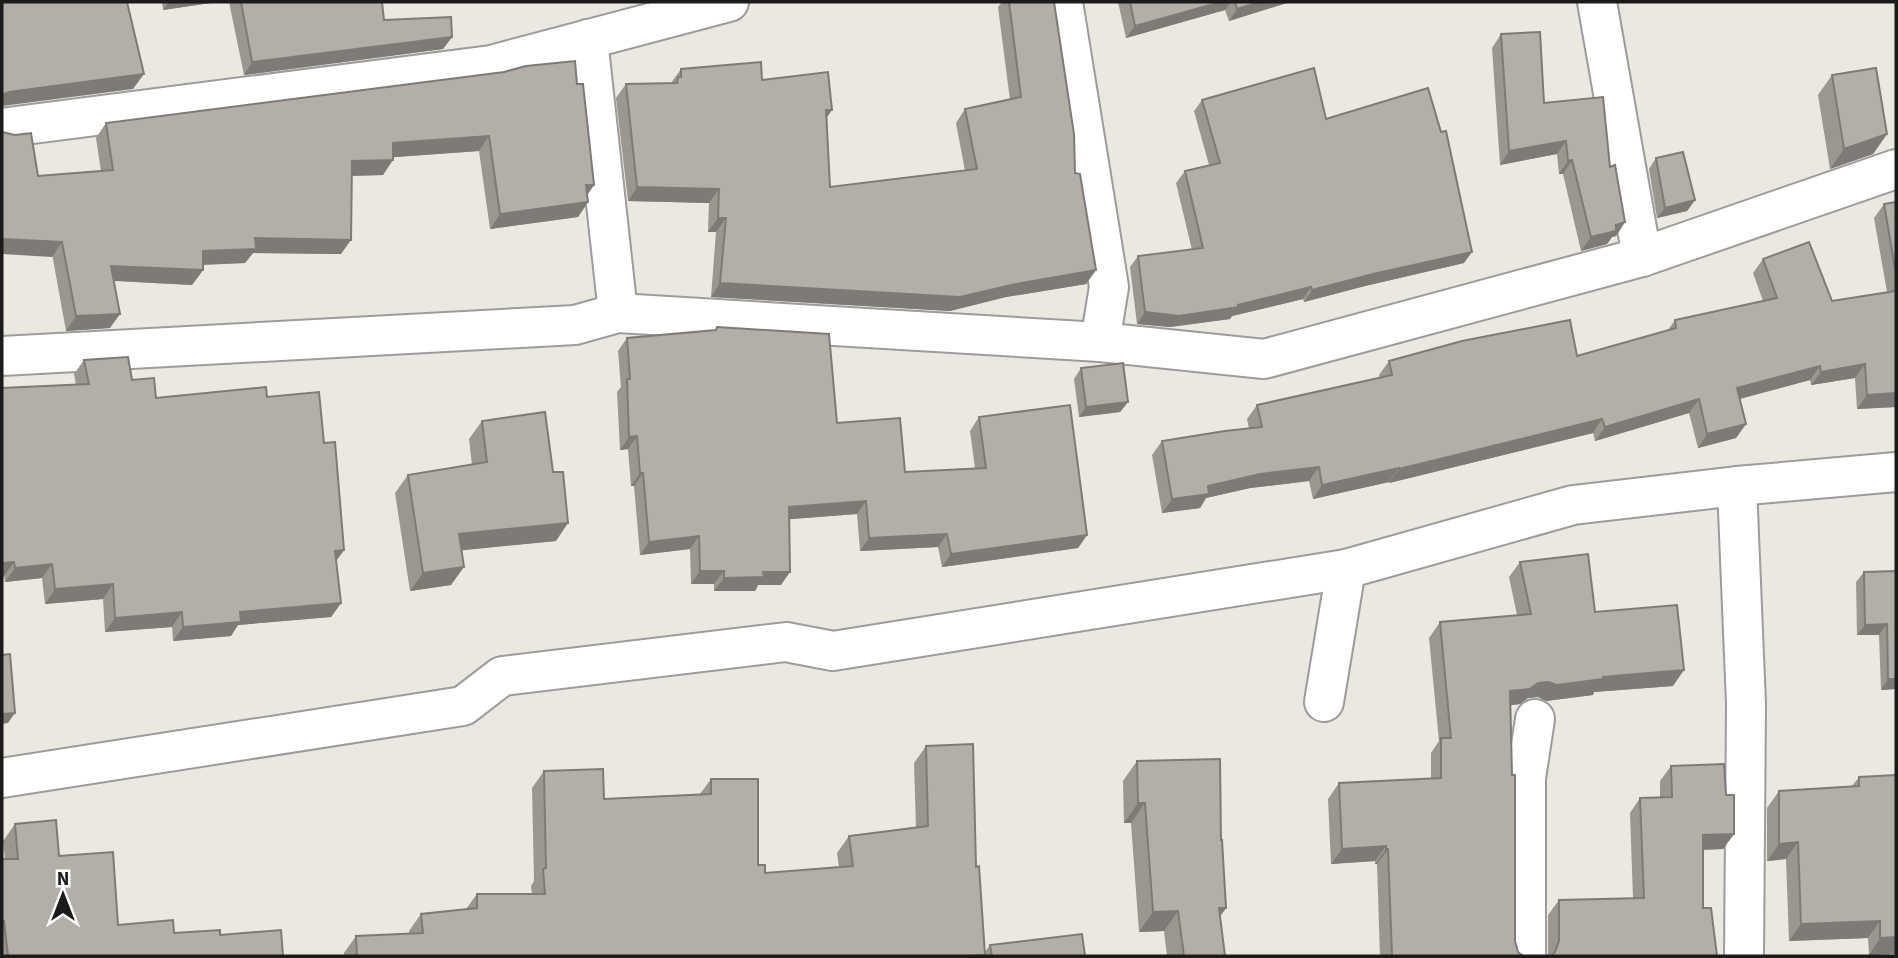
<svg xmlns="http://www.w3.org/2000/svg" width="1898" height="958" font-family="'Source Sans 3',sans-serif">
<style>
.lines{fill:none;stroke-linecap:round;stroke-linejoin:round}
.minor-casing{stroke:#9c9c9c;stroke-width:42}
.minor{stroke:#fff;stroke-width:38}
.wall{fill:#9b9690}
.shaded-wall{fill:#7e7a76}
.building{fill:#b4aea8;stroke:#7e7a76;stroke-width:2}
</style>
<rect width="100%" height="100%" fill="#ebe8e1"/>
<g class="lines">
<defs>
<g id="minor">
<path d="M1063,2l46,285 -9,55"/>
<path d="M1597,2l45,255"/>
<path d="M588,39l30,274"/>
<path d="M2,128l489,-63 238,-63"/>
<path d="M2,356l573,-31 43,-12 482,29 164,17 378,-102 254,-88"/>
<path d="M1737,486l9,218 -2,252"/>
<path d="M1324,702l22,-133"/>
<path d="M2,778l461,-72 39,-30 284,-34 47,9 513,-82 227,-64 164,-19 159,-14"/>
<path d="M1526,956v-178l9,-59"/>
</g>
</defs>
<use href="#minor" class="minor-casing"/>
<use href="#minor" class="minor"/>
</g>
<g class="wall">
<path d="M162,2h55l-54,8z"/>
<path d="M229,2h153l2,18 68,17 -9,12 -199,26z"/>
<path d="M1002,2h52l21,171 21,97 -10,14 -80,13 -56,14 -239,-14 5,-65h-8l1,-29 -81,-2 -12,-103 10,-14 45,-1 10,-14 81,11 65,38 3,69 135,-16 -9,-48 9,-14 45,-9 -12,-93z"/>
<path d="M1118,2h172l-61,19 -4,-11 -99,28z"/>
<path d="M1501,34l43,69 66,64 15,55 -9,14 -4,1 -5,7 -26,7 -18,-77h-4l-2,-20 -57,11 -8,-117z"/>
<path d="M1832,75l55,59 -14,20 -43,15 -12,-74z"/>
<path d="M577,84l17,101 -7,9 1,8 -10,15 -88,12 -11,-78 -86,6 -10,18 -31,1 -11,78 -88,-1 -8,10 -42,2v5l-11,15 -78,-4 -4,47 -44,3 -28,-155 63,-5 -5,-33 10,-15z"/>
<path d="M1202,100l124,19 138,144 -99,23 -61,16 -1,-3 -71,17 -2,3 -60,8 -33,-3 -7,-57 8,-11 54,-6 -16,-67 9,-12 24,-6 -15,-54z"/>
<path d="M1656,158l39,42 -8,11 -30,7 -8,-49z"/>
<path d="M1896,202v205l-39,2 -2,-31 -44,7 -1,-5 -70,19 6,25 -10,14 -38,10 -9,-35 -94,28 -2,-8 -204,50v-1l-76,17 -4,-18 -59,7 -44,10 -6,10 -38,5 -10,-58 10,-14 87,-12 -2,-10 10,-14 123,-27 -1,-3 10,-14 188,-5 91,-26 7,-10 88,-19 -10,-28 10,-14 69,42 55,-9 -13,-74 10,-14z"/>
<path d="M717,327l120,96 68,49 70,-4 -5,-37 9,-14 108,118 -9,13 -136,19 -4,-20 -78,4 -3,-37 -68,5 -8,66h-23l-3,6h-41v-7h-23l-1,-35 -50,6 -6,-69h-3l-3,-37 -8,1 -3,-58 4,-5 -3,-36 9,-13 88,-8z"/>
<path d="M84,360l48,20 24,18 111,-1 57,46 20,107 -8,11 5,42 -10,14 -93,8 -7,11 -58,5 -1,-14 -67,5 -2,-33 -58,5 -3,-26 -37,4 -1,-6 -2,1v-189l74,-3 -2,-11z"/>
<path d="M1081,368l47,34 -8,10 -41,5 -5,-38z"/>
<path d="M482,421l74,120 -95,9 -10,35 -41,6 -15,-98 13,-18 64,-10 -3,-26z"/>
<path d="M1520,562l75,50 78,74 -79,6 -1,3 -47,6 -8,-4 -10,1 -8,6 -10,1 5,236 3,11 5,4h-143l-3,-92h-2v-3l-44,3 -3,-65 11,-16 92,-5v-25l8,-12 -10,-103 11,-16 77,-7 -8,-38z"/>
<path d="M1896,571v118l-15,1 -2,-55h-22l-1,-53 8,-10z"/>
<path d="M926,746l50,121 9,85 5,-7 95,11h-741v-3l12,-17 53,-2v-3l12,-17 45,-5 11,-15h55l-1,-8 3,-5 -2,-93 12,-17 60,28 96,-5 11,-15 47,86 7,8 74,-6 -2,-14 12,-17 67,-8 -2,-65z"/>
<path d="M1137,761l84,79 5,68 -6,8 5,40h-58l-3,-25 -25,1 -8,-109h-7l-1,-42z"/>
<path d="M1671,766l55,29 8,39 -11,15 -20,1v58l14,48h-169v-41l11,-15 74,-2 -3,-85 10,-15h20v-17z"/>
<path d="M1896,773v181l-27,1 -1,-17 -79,3 -3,-82 -19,2v-53l12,-17 73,-5 7,-9 36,-2z"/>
<path d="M15,824l44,32 59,69 56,8 46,2 63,21h-281v-97h3l-2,-18z"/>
</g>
<g class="shaded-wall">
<path d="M169,2h48l-54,8z"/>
<path d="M1221,2h10l-6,8 -99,28 9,-12z"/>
<path d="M1260,2h30l-61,19 8,-12z"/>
<path d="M452,37l-9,12 -199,26 8,-13z"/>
<path d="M144,74l-11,15 -131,17v-11l7,-3z"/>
<path d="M826,110h6l-9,13z"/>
<path d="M1887,134l-14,20 -43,15 14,-20z"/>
<path d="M489,136l-10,15 -96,7 10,-15z"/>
<path d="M1566,141l-9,13 -57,11 9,-14z"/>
<path d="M393,160l-10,15 -41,1 10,-15z"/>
<path d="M1572,160l-9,14h-4l9,-13z"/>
<path d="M586,185h8l-10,15z"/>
<path d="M637,187l82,2 -10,14 -81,-2z"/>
<path d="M1695,200l-8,11 -30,7 8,-10z"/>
<path d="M588,202l-10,15 -88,12 10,-15z"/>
<path d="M718,218h8l-10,14h-8z"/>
<path d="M1625,222l-9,14 -4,1 -5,7 -26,7 10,-14 25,-12z"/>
<path d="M255,238l96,2 -10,14 -88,-1 -8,10 -52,2 10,-14z"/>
<path d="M2,239l60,3 -10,15 -50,-3z"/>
<path d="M1472,252l-8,11 -99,23 -61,16 8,-12 61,-16z"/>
<path d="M111,266l92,4 -11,15 -91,-5z"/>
<path d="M1096,270l-10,14 -80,13 -56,14 -239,-14 9,-14 296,1z"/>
<path d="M1311,287l-8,12 -71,17 -2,3 -60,8 -33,-3 8,-12 93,-7z"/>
<path d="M120,314l-10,14 -44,3 10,-15z"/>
<path d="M1865,364l-10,14 -44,7 10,-13z"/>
<path d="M1820,366l-10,14 -83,22 10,-14z"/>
<path d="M1896,393v14l-39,2 10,-14z"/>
<path d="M1699,399l-10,14 -94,28 10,-14z"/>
<path d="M1128,402l-8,10 -41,5 7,-10z"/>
<path d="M1602,419l-9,14 -204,50 10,-14z"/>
<path d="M1746,424l-10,14 -38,10 9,-14z"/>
<path d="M637,436l-9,13 -8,1 9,-13z"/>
<path d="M1319,467l-10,14 -59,7 -44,10 -6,10 -38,5 10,-14 36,-13 52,-12z"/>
<path d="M1399,468l-10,14 -76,17 9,-14z"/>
<path d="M640,473h3l-9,13h-3z"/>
<path d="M866,501l-9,13 -77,6 9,-13z"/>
<path d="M568,523l-12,18 -110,11 13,-18z"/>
<path d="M947,534l-9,13 -78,4 9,-13z"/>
<path d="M1087,535l-9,13 -136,19 9,-13z"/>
<path d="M699,536l-9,13 -50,6 9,-13z"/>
<path d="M344,550l-10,14 1,-13z"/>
<path d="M14,562l-10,14 -2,1v-14z"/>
<path d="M52,564l-10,14 -37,4 10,-14z"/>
<path d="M464,567l-13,18 -41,6 13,-18z"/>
<path d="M700,571h24l-10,13h-23z"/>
<path d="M763,572h27l-9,13h-23l-3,6h-41l10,-13z"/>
<path d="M113,584l-10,15 -58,5 10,-15z"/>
<path d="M341,603l-10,14 -93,8 -7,11 -58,5 10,-14 57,-15z"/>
<path d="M182,612l-10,15 -67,5 10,-14z"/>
<path d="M1887,624l-8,11h-22l8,-10z"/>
<path d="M1684,670l-11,16 -79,6 -1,3 -47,6 -8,-4 -10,1 -8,6 -21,3 11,-16 28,-8z"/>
<path d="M1888,679h8v10l-15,1z"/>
<path d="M15,713l-7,10 -6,1v-10z"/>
<path d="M1138,803h7l-14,20h-7z"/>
<path d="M1734,834l-11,15 -31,1 11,-15z"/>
<path d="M1798,842l-12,17 -19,2 12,-17z"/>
<path d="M1386,846l-11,15 -44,3 11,-15z"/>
<path d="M1386,849h2l-11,15h-2z"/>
<path d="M1219,908h7l-14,20z"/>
<path d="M1178,911l-14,20 -25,1 14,-20z"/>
<path d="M1880,921l-12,17 -79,3 12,-17z"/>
<path d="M1896,937v17l-27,1 11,-17z"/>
</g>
<g class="building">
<path d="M2,2h125l17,72 -135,18 -7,3z"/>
<path d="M241,2h141l2,18 67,-3 1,20 -200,25z"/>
<path d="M1009,2h45l20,132 1,39 5,1 16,96 -80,14 -56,13 -240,-14 6,-65h-8l1,-29 -82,-2 -11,-103 51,-1 1,-6h3v-8l80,-7 1,18 66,-8 4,38h-6l4,77 147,-18 -12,-60 56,-12z"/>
<path d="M1130,2h91l-86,24z"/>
<path d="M1235,2h25l-23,7z"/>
<path d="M1540,32l4,71 59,-6 7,70 5,-2 10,57 -9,3v6l-25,6 -19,-77 -4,1 -2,-20 -57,10 -8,-117z"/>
<path d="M575,61l2,23h6l11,101h-8l2,17 -88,12 -11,-78 -96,7v17l-41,1 -1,79 -96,-2 1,11 -53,2v19l-92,-4 9,48 -44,2 -14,-74 -60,-3v-107l13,3 16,-2 7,43 75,-6 -7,-47 398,-51 22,-6z"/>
<path d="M1314,68l12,51 102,-31 13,44 5,-1 26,121 -99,22 -61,16 -1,-3 -73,18 1,2 -60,9 -34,-4 -7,-56 65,-8 -18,-77 35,-8 -18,-63z"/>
<path d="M1876,68l11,66 -43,15 -12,-74z"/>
<path d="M1683,152l12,48 -30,8 -9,-50z"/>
<path d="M1896,202v72l-12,-70z"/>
<path d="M1809,242l23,59 64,-10v102l-29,2 -2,-31 -44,8 -1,-6 -83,22 9,36 -39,10 -8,-35 -94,28 -3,-8 -203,50v-1l-77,17 -3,-18 -59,7 -52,12 1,8 -37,5 -10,-58 63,-10 37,-4 -5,-22 135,-30 -3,-14 73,-20 108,-21 7,36 99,-28 -1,-8 102,-22 -14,-39z"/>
<path d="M717,327l112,7 8,89 63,-5 5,54 81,-4 -7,-51 91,-12 17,130 -136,19 -4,-20 -78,4 -3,-37 -77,6 1,65h-27l1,5 -40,1v-7h-24l-1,-35 -50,6 -6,-69h-3l-3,-37 -8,1 -2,-58h3l-3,-41 89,-8z"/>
<path d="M128,357l4,23 22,-2 2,20 110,-11 1,10 52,-5 5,51 11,-1 9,108 -9,1 6,52 -101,9 1,10 -58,5 -1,-15 -67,6 -2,-34 -58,5 -3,-25 -37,4 -1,-6 -12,1v-175l87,-4 -5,-24z"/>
<path d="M1123,363l5,39 -42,5 -5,-39z"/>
<path d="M545,412l8,60h10l5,51 -109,11 5,33 -41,6 -15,-98 79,-13 -5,-41z"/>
<path d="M1588,554l7,58 82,-7 7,65 -81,7v2l-46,6 -9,-3 -10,1 -8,6 -20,2 2,84h3v166l3,11 5,4h-131l-4,-107h-2v-3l-44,3 -3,-66 102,-5v-40h10l-11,-116 91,-8 -11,-52z"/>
<path d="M1896,571v108h-8l-1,-55 -22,1 -1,-53z"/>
<path d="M10,654l5,59 -13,1v-59z"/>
<path d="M973,744l3,123 3,-1 6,89 -19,1h-609l-1,-20 67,-3 -2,-19 56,-6v-14h68l-2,-25 3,-1 -2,-97 59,-2 1,30 107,-5v-15h47v86h7v8l88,-7 -4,-30 79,-10 -2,-80z"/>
<path d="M1220,759l1,81h1l4,68h-7l6,48h-41l-6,-45 -25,1 -8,-109h-7l-1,-42z"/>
<path d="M1724,764l2,31h8v39l-31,1v73h8l6,48h-166l4,-4 4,-11v-41l85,-2 -4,-100 32,-1 -1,-31z"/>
<path d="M1896,775v162l-16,1v-17l-79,3 -3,-82 -19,2v-53l80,-5v-9z"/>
<path d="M56,820l3,36 54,-4 5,73 55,-5 1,13 46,-3v5l61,-5 2,26h-275l-4,-35h-2v-62h16l-3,-35z"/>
<path d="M1082,934l3,22h-93l-2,-11z"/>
</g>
<rect width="1898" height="958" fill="none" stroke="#1b1b1b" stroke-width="7"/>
<g transform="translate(63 895)" stroke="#ffffff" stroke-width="5" paint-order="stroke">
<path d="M0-5L12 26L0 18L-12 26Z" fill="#1b1b1b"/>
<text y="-10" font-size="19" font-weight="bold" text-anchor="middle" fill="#1b1b1b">N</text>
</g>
</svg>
